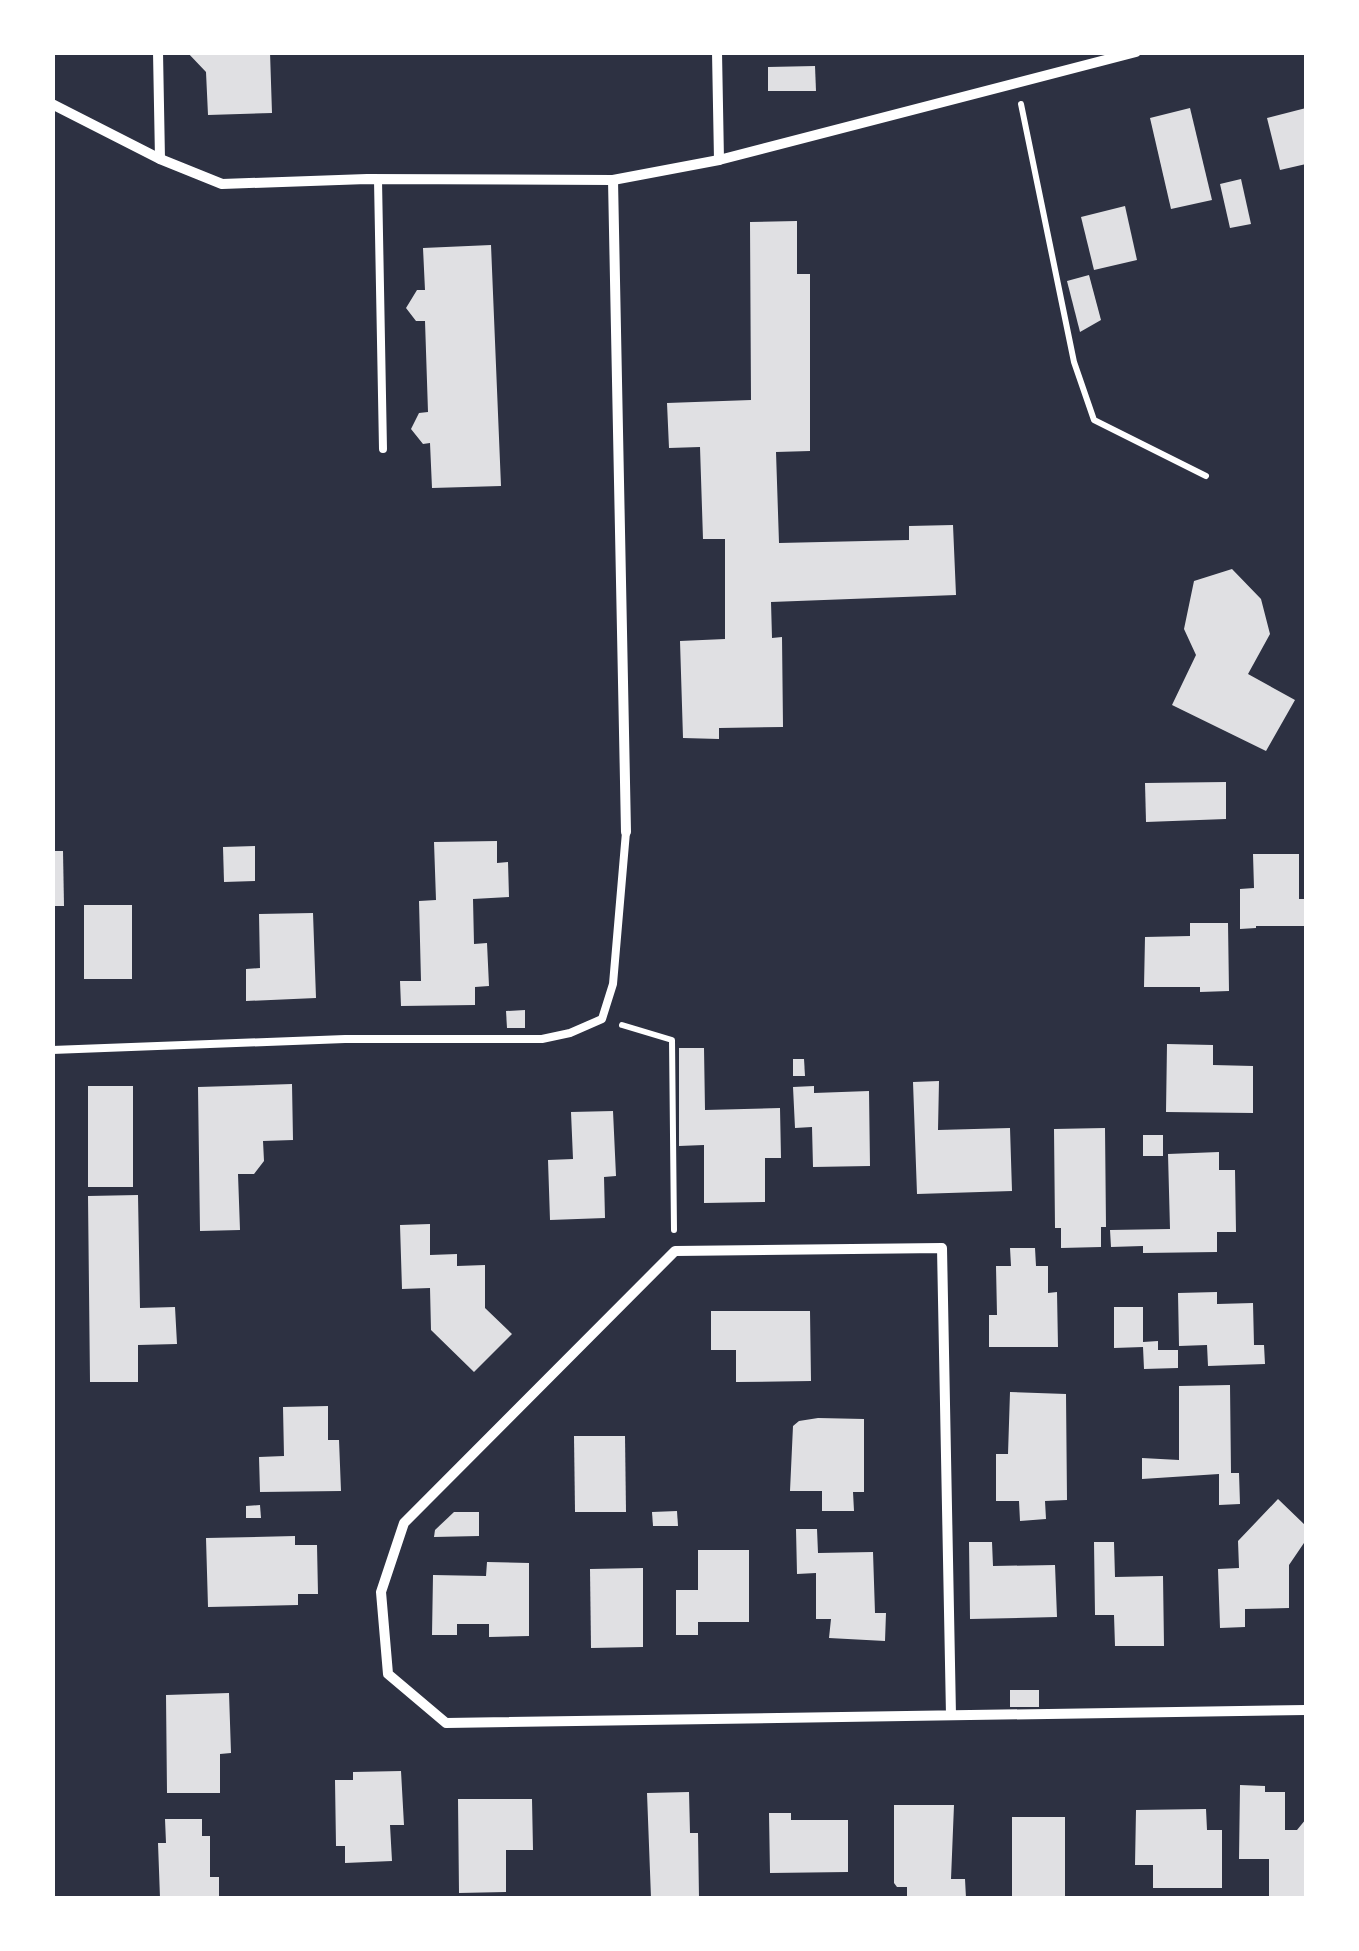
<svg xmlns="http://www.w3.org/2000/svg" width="1359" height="1951" font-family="'Source Sans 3',sans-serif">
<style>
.building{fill:#e0e0e3}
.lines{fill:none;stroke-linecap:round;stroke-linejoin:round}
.path{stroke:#fff;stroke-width:6}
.service{stroke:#fff;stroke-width:8}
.minor{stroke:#fff;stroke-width:10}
</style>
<rect width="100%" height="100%" fill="#2d3142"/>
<g class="building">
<path d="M187,52h83l2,61 -64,2 -2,-43z"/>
<path d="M815,66l1,25h-48v-24z"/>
<path d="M1190,108l22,92 -41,9 -21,-91z"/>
<path d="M1306,108v56l-26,6 -13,-52z"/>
<path d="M1241,179l10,45 -21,4 -10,-44z"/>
<path d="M1125,206l12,54 -43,10 -13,-53z"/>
<path d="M797,221v53h13v177l-34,1 3,91 130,-3v-14l44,-1 3,70 -185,7 1,36 10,-1 1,90 -64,1v11l-36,-1 -3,-97 45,-2v-100h-22l-3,-92 -31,1 -2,-45 84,-3 -1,-178z"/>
<path d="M491,245l10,241 -69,2 -2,-45 -7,1 -12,-15 8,-16 9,-1 -3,-91h-9l-10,-13 11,-18h8l-2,-42z"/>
<path d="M1089,275l12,45 -21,12 -13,-51z"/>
<path d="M1232,569l29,30 9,35 -22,40 47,26 -29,51 -94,-46 24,-50 -12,-26 10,-48z"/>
<path d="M1226,782v37l-80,3 -1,-39z"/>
<path d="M497,841v22l11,-1 1,35 -36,2 1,45 13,-1 2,43 -14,1v18l-74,1 -1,-25h21l-2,-80 17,-1 -2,-58z"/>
<path d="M255,846v35l-31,1 -1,-35z"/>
<path d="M52,851h11l1,55h-12z"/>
<path d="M1253,854h46v45h7v27h-50v2l-16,1v-40l14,-1z"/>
<rect x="84" y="905" width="48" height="74"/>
<path d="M313,913l3,85 -70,3v-32l14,-1 -1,-54z"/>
<path d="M1190,923h38l1,68 -29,1v-5h-56l1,-50 45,-1z"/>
<path d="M525,1010v18h-18l-1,-17z"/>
<path d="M1167,1044l46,1v20l40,1v47l-87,-1z"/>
<path d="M679,1048h25l1,62 75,-2 1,50h-16v44l-61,1v-58l-25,1z"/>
<path d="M793,1059h11l1,17h-12z"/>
<path d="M939,1081l-1,49 72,-2 2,63 -95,3 -4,-112z"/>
<path d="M292,1084l1,56 -30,1 1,20 -10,13h-16l2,56 -40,1 -2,-144z"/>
<rect x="88" y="1086" width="45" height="101"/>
<path d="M814,1086v7l55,-2 1,75 -57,1 -1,-40 -17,1 -2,-41z"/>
<path d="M613,1111l3,65 -12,1 1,41 -55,2 -2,-60 25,-1 -2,-47z"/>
<path d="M1105,1128l1,99h-5v20l-40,1v-20h-6l-1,-99z"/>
<rect x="1143" y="1135" width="20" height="21"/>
<path d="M1219,1152v18h16l1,62h-19v20l-74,1v-7l-32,1 -1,-17 60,-1 -2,-75z"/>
<path d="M138,1195l2,113 35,-1 2,37 -39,1v37h-48l-2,-186z"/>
<path d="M430,1224v31l27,-1v12l28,-1v43l27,26 -38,38 -43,-42 -1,-42 -28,1 -2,-64z"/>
<path d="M1010,1248h25l1,18h12v27l9,-1 1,55h-69v-32h8l-1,-49h15z"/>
<path d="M1217,1292v12l36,-1 1,42h10l1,19 -57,2 -1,-21 -28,1 -1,-53z"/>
<path d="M1114,1307h29v35l15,-1v9h20v18l-34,1 -1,-22 -29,1z"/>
<path d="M711,1311h99l1,70 -75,1v-32h-25z"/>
<path d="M1230,1385l1,88h8l1,31 -21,1v-31l-77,5v-21l37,2v-74z"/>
<path d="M1010,1392l56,2 1,106 -22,1 1,18 -26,2 -1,-20h-23v-47h12z"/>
<path d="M328,1406v34h11l2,51 -81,1 -1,-35 25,-1 -1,-49z"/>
<path d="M818,1418l46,1v73h-11l1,19h-32v-20h-32l3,-65 6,-5z"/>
<path d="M574,1436h51l1,76h-51z"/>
<path d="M1278,1499l28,27v14l-17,25v43l-44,1v18l-25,1 -2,-59 21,-1 -1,-27z"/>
<path d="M260,1505l1,13h-15v-12z"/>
<path d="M677,1511l1,15h-25l-1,-14z"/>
<path d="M454,1512h25v24l-45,1 1,-7z"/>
<path d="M796,1529h21l1,24 55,-1 2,61h11l-1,28 -56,-3 2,-19h-15v-46l-19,1z"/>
<path d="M295,1536v9h22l1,49h-20v11l-90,2 -2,-69z"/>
<path d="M969,1542h23l1,24 62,-1 2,52 -87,2z"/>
<path d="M1094,1542h20l1,35 48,-1 1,70h-49l-1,-31h-19z"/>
<path d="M698,1550h51v72h-51v13h-22v-45h22z"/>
<path d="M487,1562l42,1v73l-40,1v-13h-32v11h-25l1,-60 53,1z"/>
<path d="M643,1568v79l-52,1 -1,-79z"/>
<rect x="1010" y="1690" width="29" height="17"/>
<path d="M229,1693l2,60 -11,1v39h-53l-1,-98z"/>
<path d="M401,1771l3,54h-14l2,36 -47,2v-17h-9l-1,-66h18v-8z"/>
<path d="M1240,1785l25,1v6h20v38h12l9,-11v79h-37v-39h-30z"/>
<path d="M689,1792l1,41h8l1,65h-48l-4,-105z"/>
<path d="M458,1799h74l1,51h-27v42l-47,1z"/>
<path d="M894,1805h60l-3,74h14l1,19h-59v-11h-10l-3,-4z"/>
<path d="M1206,1809l1,21h15v58h-69v-23h-18l1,-55z"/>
<path d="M769,1813h22v7h57v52l-78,1z"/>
<rect x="1012" y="1817" width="53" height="81"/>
<path d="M165,1819h37v17h8v41h9v21h-59l-2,-55h8z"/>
</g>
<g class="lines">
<g class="path">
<path d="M1021,104l53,258 20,58 112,56"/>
<path d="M622,1025l50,15 2,190"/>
</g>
<g class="service">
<path d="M378,180l5,269"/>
<path d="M52,1050l293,-11h197l28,-6 32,-14 11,-35 13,-152"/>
</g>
<g class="minor">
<path d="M158,52l2,107"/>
<path d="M717,52l2,108"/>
<path d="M52,104l108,55 62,25 145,-5 246,1 106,-20 417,-108"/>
<path d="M613,180l13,652"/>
<path d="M951,1715l-9,-467 -267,3 -271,272 -23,69 7,82 58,49 860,-13"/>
</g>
</g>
<rect width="1359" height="1951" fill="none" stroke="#ffffff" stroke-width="110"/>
</svg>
